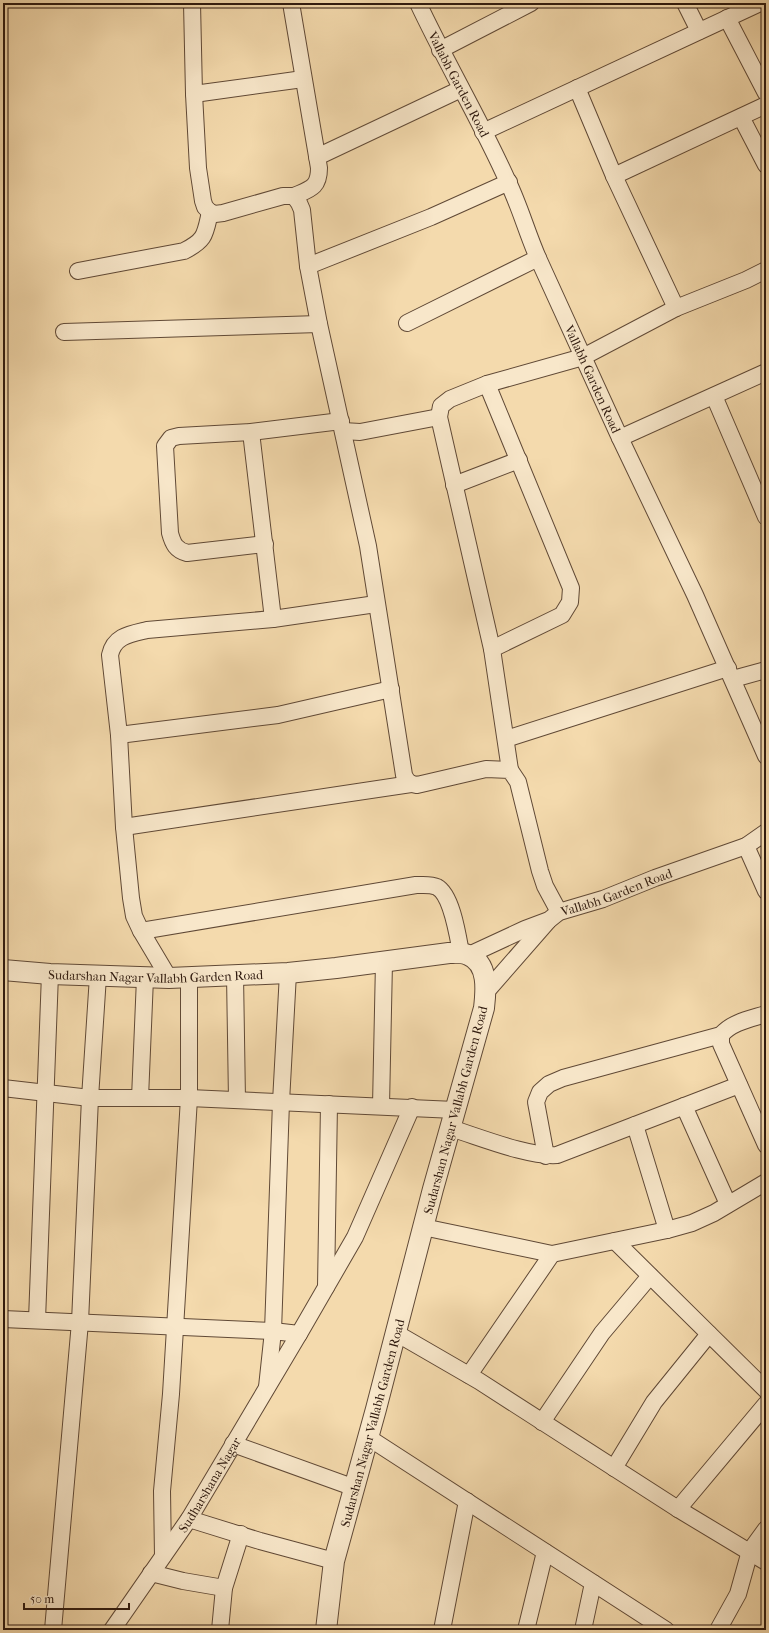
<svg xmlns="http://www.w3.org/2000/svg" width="769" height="1633" font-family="'IM FELL French Canon',serif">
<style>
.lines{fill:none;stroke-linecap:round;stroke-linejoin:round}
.minor-casing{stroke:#604936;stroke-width:18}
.tertiary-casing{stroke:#604936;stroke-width:22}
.minor{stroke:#f8e7ca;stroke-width:16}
.tertiary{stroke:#f8e7ca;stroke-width:20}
.labels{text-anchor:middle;stroke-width:3;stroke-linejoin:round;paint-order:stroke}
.street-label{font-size:13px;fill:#2e190e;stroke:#f8e7ca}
</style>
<rect width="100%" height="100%" fill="#f4daad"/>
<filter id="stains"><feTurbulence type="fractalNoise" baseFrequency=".005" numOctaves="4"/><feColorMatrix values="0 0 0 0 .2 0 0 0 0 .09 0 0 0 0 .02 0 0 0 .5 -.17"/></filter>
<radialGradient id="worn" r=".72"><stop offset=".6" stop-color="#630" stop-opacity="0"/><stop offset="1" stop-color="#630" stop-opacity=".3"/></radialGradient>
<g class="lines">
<defs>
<g id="minor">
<path d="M192,3l2,91 4,74 5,33 2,6 5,5 5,2 8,-1 60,-17h11l5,7 3,7 6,56 11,58 49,222 36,229c3,7 6,9 13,10l69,-16 24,1 8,12 22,89 5,15 14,26"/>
<path d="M291,3l28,165c0,20 -9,21 -25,28"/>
<path id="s1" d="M418,3c28,60 63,118 90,179 12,25 19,51 30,76l82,180 75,157 71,161"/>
<path d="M685,3l14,28"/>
<path d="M727,18l39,75"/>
<path d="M440,50l91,-47"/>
<path d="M577,88l37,88 62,132"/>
<path d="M194,94l109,-15"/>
<path d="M741,117l25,48"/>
<path d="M483,132l277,-129"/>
<path d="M317,157l144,-68"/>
<path d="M614,176l152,-71"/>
<path d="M308,266l123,-49 78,-35"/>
<path d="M78,271l106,-20c22,-11 21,-17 26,-39"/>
<path d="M407,323l131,-65"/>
<path d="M64,332l255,-8"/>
<path d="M487,384l84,204 -1,14 -8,13 -70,34 18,121"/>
<path d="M714,396l52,121"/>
<path d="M343,431l17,1 79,-15"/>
<path d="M251,432l22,187"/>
<path d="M620,438l146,-66"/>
<path d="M454,485l65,-25"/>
<path d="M265,544l-78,9c-11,-3 -14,-9 -17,-20l-5,-87 6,-8 8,-2 72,-4 90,-11"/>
<path d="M492,649l-53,-232 2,-11 9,-7 37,-15 96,-27 93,-49 70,-28 20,-10"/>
<path d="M733,679l33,-9"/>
<path d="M119,735l159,-20 113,-26"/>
<path d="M506,739l222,-71"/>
<path d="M124,827l287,-43"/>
<path d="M746,846l20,45"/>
<path d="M141,931l275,-46c7,0 15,-1 21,2 15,8 21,50 24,66"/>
<path id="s2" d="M469,955l56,-26 24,-9 10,-8 44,-13 52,-21 91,-32 20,-14"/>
<path d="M235,975l2,125"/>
<path d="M169,978l-28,-47 -7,-15 -3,-18 -7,-71 -5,-92 -9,-80c4,-19 20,-21 37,-25l126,-11 103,-15"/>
<path d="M486,992l62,-71"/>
<path d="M766,1014c-16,5 -34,8 -45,21v9l45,101"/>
<path d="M3,1088l87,10h99l266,12"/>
<path d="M140,1098l5,-120"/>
<path d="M381,1106l3,-144"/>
<path d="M684,1106l44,98"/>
<path d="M635,1125l32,105"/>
<path d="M450,1128c30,9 78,29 107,27l182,-70"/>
<path d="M546,1156l-10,-54 4,-10 9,-8 14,-6 158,-43"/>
<path d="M423,1227l129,27 115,-24 25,-7 22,-10 52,-31"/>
<path d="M615,1241l151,149"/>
<path d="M326,1287l3,-183"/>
<path d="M3,1319l270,12 26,3 56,-97 57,-130"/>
<path d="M37,1320l13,-346"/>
<path d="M396,1333l83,48 199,128 88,53"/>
<path d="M469,1375l83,-121"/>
<path d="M267,1387l6,-56 8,-229 7,-129"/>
<path d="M542,1422l60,-89 48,-57"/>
<path d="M369,1438l297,192"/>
<path d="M233,1444l122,44"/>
<path d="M614,1468l40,-66 55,-68"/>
<path d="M678,1509l88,-105"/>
<path d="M189,1519l71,22 74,20"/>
<path d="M163,1556l-1,-65 9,-97 18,-296v-120"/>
<path d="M151,1573l32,8 41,7"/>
<path d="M53,1630l27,-308 10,-224 8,-122"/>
<path id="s3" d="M112,1630l77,-111 110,-185"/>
<path d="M220,1630l4,-42 17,-54"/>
<path d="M442,1630l25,-129"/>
<path d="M526,1630l19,-78"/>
<path d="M583,1630l10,-47"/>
<path d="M718,1630l20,-36 12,-43 16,-22"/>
</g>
<g id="tertiary">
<path id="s4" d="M3,970l47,4 119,4 119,-5 48,-5 113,-15c6,0 13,-1 19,2 21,8 18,36 16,53l-51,181 -57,220 -42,152 -8,69"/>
</g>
</defs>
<use href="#minor" class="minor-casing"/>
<use href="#tertiary" class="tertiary-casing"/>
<use href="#minor" class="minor"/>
<use href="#tertiary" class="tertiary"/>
</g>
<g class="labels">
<g class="street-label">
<text dy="5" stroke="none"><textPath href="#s1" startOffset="91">Vallabh Garden Road</textPath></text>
<text dy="5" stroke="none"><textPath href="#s1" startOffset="415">Vallabh Garden Road</textPath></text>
<text dy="5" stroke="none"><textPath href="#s2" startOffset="161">Vallabh Garden Road</textPath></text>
<text dy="5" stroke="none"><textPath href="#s4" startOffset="153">Sudarshan Nagar Vallabh Garden Road</textPath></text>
<text transform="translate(455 1110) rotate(-75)" y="5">Sudarshan Nagar Vallabh Garden Road</text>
<text transform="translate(372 1423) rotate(-75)" y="5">Sudarshan Nagar Vallabh Garden Road</text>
<text dy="5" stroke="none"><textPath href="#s3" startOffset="175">Sudharshana Nagar</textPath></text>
</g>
</g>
<rect width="769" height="1633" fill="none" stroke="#f4daad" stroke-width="16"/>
<rect x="4" y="4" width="761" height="1625" fill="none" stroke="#2e190e" stroke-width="2"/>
<rect x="8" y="8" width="753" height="1617" fill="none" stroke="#2e190e"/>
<path d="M24 1603v6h105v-6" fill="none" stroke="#2e190e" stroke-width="2"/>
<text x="30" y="1603" font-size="12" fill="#2e190e" stroke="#f8e7ca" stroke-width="3" paint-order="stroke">50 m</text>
<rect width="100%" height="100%" filter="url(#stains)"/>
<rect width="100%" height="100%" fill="url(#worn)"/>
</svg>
